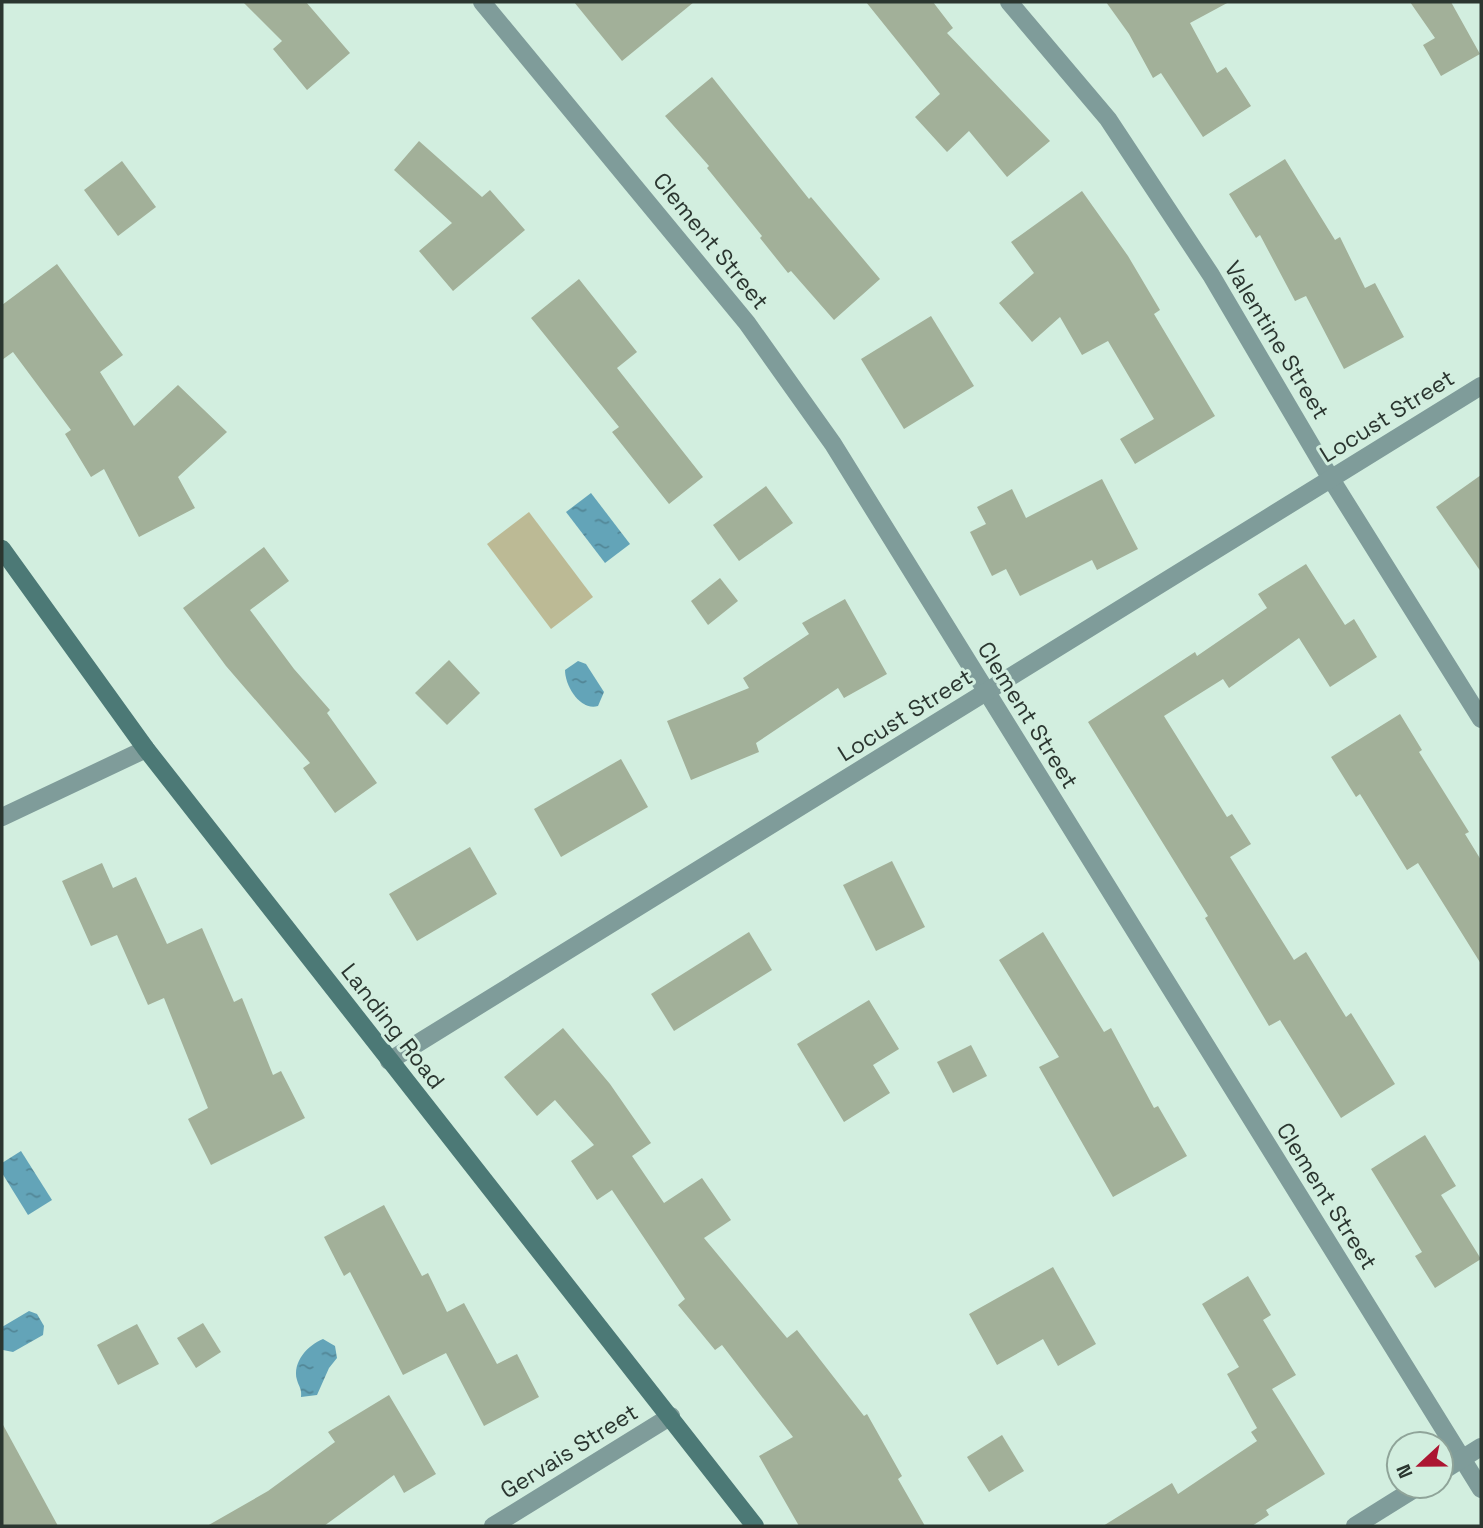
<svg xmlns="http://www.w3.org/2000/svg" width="1483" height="1528" font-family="'Space Grotesk',sans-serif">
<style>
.garden{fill:#bcba95}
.water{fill:url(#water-ripples)}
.building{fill:#a2b099}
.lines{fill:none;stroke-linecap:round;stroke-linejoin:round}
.street{stroke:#7f9c9a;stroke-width:18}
.secondary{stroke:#4c7976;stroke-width:18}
.labels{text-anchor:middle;stroke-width:6;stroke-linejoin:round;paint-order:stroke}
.street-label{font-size:23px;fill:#2b3630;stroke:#d2eedf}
</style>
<defs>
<pattern id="water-ripples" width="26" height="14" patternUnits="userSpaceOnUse" patternTransform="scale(1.75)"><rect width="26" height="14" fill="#63a4b8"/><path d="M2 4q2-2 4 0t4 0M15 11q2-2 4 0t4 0" fill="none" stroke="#528696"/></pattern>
</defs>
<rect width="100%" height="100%" fill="#d2eedf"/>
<path class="garden" d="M529,512l64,85 -42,32 -64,-85z"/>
<g class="water">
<path d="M591,493l39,51 -25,19 -39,-51z"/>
<path d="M578,661l8,3 18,28 -6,14c-18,5 -33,-20 -33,-36z"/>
<path d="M21,1151l31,49 -24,15 -26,-42v-10z"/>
<path d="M29,1311l8,3 7,12 -1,9 -30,17 -10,-2 -1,-23z"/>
<path d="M323,1339l12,7 2,12 -8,10 -12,27 -16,2c1,-8 -2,-10 -4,-17 -5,-18 11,-35 26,-41z"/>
</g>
<g class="building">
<path d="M243,2h63l44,51 -43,37 -34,-41 9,-8z"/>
<path d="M574,2h120l-72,59z"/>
<path d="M866,2h67l20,26 -6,5 103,108 -43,36 -38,-46 -22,21 -32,-35 25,-23z"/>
<path d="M1106,2h123l-39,21 27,50 9,-6 25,39 -48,31 -42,-64 -8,5 -24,-44z"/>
<path d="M1410,2h41l29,52 -39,22 -18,-31 12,-7z"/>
<path d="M712,77l97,122 2,-2 69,82 -46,41 -43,-49 -3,2 -28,-35 2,-2 -55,-68 2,-2 -44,-50z"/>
<path d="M419,141l63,56 8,-7 35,40 -72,61 -34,-40 33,-28 -58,-53z"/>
<path d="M1285,159l50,81 5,-3 25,51 10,-5 29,54 -60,32 -38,-73 -11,5 -35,-66 -4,3 -27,-44z"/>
<path d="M122,161l34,46 -38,29 -34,-46z"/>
<path d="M1082,191l46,65 32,54 -6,4 61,102 -80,48 -15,-25 34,-20 -46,-78 -26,14 -22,-38 -28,25 -33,-39 35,-30 -23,-31z"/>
<path d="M57,264l66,91 -23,17 34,54 44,-41 49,47 -49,45 17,31 -56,29 -35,-68 -13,8 -26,-43 6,-4 -58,-78 -11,8v-55z"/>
<path d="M579,279l58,73 -20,16 86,109 -34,27 -57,-72 7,-5 -88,-109z"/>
<path d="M931,316l43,70 -70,43 -43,-70z"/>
<path d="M1481,475v97l-45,-65z"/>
<path d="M1102,479l36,70 -41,21 -5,-10 -72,36 -14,-27 -14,7 -22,-44 16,-8 -9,-17 35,-18 14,29z"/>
<path d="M766,486l27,37 -54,38 -26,-36z"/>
<path d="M264,547l25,34 -39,29 44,59 36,41 -3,3 50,70 -42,30 -32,-45 7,-5 -84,-97 -43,-58z"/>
<path d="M1306,564l39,61 9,-6 23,38 -47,30 -31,-49 -70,50 -6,-9 -59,37 63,101 5,-3 19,30 -21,13 64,103 12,-8 40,65 5,-4 44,71 -54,34 -61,-98 -11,6 -64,-108 3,-2 -120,-194 107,-70 2,4 70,-48 -9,-14z"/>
<path d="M720,578l18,23 -30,24 -17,-24z"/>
<path d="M845,599l42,75 -43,24 -6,-10 -82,55 3,9 -68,28 -24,-59 82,-33 -6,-10 66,-44 -7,-11z"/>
<path d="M449,660l31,33 -33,32 -32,-32z"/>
<path d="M1400,714l22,36 -3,2 50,80 -4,2 16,26v104l-63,-101 -11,7 -47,-76 -4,3 -25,-40z"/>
<path d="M621,759l27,48 -87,50 -27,-48z"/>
<path d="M470,847l27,47 -80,47 -28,-47z"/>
<path d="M892,861l33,66 -49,24 -33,-66z"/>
<path d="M102,863l11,25 23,-11 31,67 35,-16 32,74 8,-4 31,77 8,-4 24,47 -94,47 -23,-46 20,-11 -44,-110 -16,7 -31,-70 -26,11 -29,-65z"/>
<path d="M749,932l23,38 -98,61 -23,-37z"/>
<path d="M1043,932l61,100 7,-4 43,80 4,-2 29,50 -74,41 -74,-130 20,-10 -60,-97z"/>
<path d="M869,1000l30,49 -26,16 17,28 -46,29 -47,-78z"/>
<path d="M563,1028l47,56 41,59 -19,13 32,47 38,-25 29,42 -27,18 83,100 10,-8 67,86 3,-2 35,62 -4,3 27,47h-126l-40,-70 34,-19 -71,-92 -7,5 -37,-45 7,-6 -73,-109 -15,10 -26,-39 23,-16 -39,-45 -18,16 -33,-39z"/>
<path d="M971,1045l16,31 -34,17 -16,-31z"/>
<path d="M1425,1135l31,51 -15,9 40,64 -46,29 -20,-32 7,-4 -51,-83z"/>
<path d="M384,1205l38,71 6,-3 19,39 17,-9 33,61 20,-10 22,43 -55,29 -38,-73 -43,22 -53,-103 -6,4 -20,-39z"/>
<path d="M1053,1267l43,77 -38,22 -15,-27 -46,26 -28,-51z"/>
<path d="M1248,1276l23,39 -8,5 33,55 -24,14 53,85 -59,36 3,5 -17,11h-149l69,-43 6,11 79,-53 -6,-9 6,-4 -30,-54 12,-7 -37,-63z"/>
<path d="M203,1323l18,29 -25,16 -19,-30z"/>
<path d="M137,1324l22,40 -41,21 -21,-40z"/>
<path d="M389,1395l47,79 -32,19 -10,-18 -70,51h-117l61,-35 67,-49 -7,-10z"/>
<path d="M2,1423l56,103h-56z"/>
<path d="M1002,1435l22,36 -35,21 -22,-35z"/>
</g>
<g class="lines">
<g class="street">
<path d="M482,2l265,321 86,121 648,1045"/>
<path d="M1009,2l99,117 103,156 120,204 150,240"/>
<path d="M2,817l144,-68"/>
<path d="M389,1061l1092,-675"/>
<path d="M1441,1472l40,-25"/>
<path d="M493,1526l178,-110"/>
<path d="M1355,1526l64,-40"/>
</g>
<path class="secondary" d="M2,549l144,200 609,777"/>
</g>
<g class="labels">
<g class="street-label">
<text transform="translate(711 241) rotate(51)" y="8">Clement Street</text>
<text transform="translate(1277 340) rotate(59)" y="8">Valentine Street</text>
<text transform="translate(1387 416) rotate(-32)" y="8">Locust Street</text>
<text transform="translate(905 715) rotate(-32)" y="8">Locust Street</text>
<text transform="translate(1028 715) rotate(58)" y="8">Clement Street</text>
<text transform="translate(393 1026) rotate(52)" y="8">Landing Road</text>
<text transform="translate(1327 1196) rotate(58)" y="8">Clement Street</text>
<text transform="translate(569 1451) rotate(-32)" y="8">Gervais Street</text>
</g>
</g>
<rect width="1483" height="1528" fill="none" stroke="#2b3630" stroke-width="7"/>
<g transform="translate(1420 1465) rotate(248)"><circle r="33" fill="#d2eedf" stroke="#8fa499" stroke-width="2"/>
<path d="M0-5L12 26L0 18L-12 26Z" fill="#ac1632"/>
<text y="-10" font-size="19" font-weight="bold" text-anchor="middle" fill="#2b3630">N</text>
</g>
</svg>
